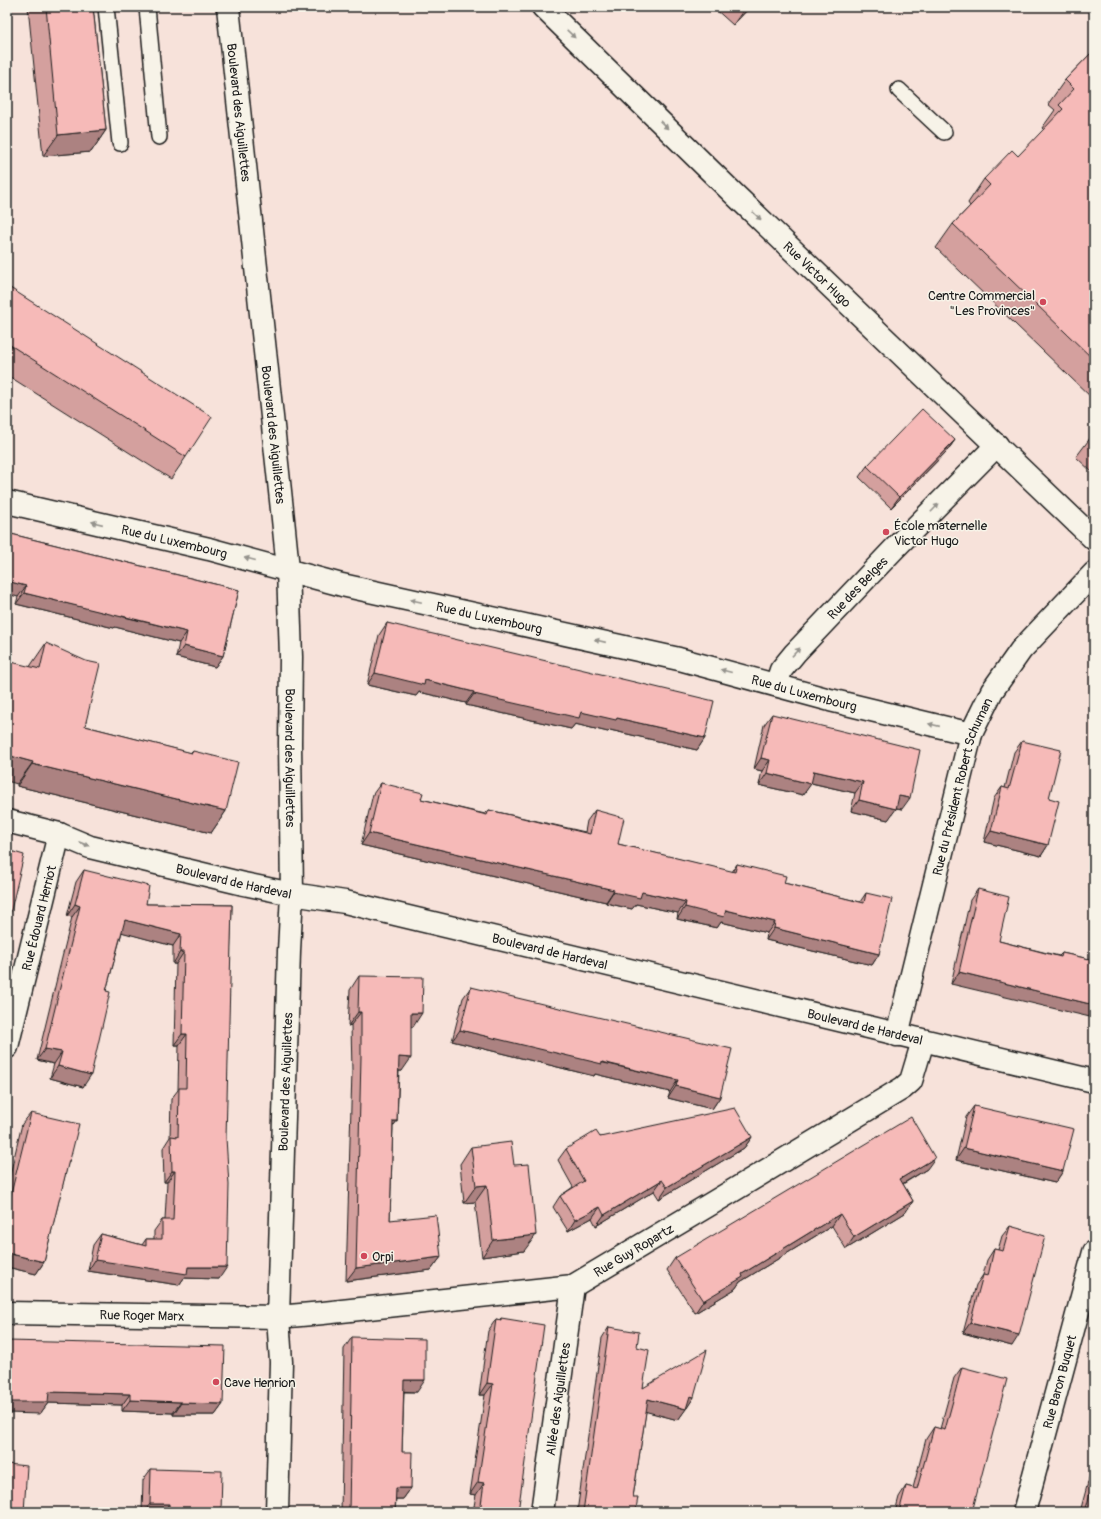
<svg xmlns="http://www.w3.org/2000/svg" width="1101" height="1519" font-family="Pangolin,sans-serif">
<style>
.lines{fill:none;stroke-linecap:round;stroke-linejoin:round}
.lane-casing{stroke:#1c1c1c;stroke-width:18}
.street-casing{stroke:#1c1c1c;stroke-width:25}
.secondary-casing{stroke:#1c1c1c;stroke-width:25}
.lane{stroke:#f7f3e8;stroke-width:15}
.street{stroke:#f7f3e8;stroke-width:22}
.secondary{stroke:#f7f3e8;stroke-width:22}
.wall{fill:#d4a09e;stroke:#1c1c1c}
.shaded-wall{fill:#ac8281;stroke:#1c1c1c}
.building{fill:#f6bab8;stroke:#1c1c1c}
.oneway{fill:#94928c}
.poi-dot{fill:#d1495b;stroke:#f7f3e8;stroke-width:1.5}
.labels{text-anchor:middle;stroke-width:3;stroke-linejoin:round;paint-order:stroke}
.street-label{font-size:13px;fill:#1c1c1c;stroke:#f7f3e8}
.poi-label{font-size:13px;fill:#1c1c1c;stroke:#f7f3e8;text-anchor:start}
</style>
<rect width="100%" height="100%" fill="#f7e2da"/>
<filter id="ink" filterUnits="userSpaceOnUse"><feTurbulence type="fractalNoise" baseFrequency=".025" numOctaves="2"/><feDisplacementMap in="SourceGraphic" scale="8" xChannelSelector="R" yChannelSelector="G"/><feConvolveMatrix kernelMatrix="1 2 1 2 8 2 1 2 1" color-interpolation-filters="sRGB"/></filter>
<g filter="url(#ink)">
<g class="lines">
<defs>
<g id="lane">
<path d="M106,7l14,136"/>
<path d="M147,7l12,130"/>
<path d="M899,90l45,42"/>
</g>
<g id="street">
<path id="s1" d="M543,7l190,186 361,346"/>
<path id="s2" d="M7,502l202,47 133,36 337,74 151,41 141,34"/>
<path id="s3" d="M776,685l5,-15 14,-17 99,-104 103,-104"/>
<path id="s4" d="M7,821l52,13 31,13 154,37 48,10 53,8 749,179"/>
<path id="s5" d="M897,1035l74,-301 21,-43 29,-41 73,-77"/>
<path id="s6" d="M7,1047l52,-213"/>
<path id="s7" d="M7,1313l271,4 45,-4 250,-27 141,-84 189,-114 8,-7 12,-40"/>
<path id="s8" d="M542,1512l31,-226"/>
<path id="s9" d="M1024,1512l70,-260"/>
</g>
<g id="secondary">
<path id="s10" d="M228,7l55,512 5,50 3,88 -1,86 2,151 -3,57 -11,366 3,45 -4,150"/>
</g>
</defs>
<use href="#lane" class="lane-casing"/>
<use href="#street" class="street-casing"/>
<use href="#secondary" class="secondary-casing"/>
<use href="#lane" class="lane"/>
<use href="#street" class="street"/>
<use href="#secondary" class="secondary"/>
</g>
<g class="wall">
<path d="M28,7h65l13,123 -15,22 -48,4z"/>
<path d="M713,7h37l-17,18z"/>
<path d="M1094,50v350l-158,-152 17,-24 17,-18 -2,-3 16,-24 34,-23 26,-26 -2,-2 13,-18 -7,-6 17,-24z"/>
<path d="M7,286l179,171 -15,22 -164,-104z"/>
<path d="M1094,433v41l-18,-17z"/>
<path d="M955,440l-8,11 -56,57 -32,-31 8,-11z"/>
<path d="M7,533l232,57 -16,66 -8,11 -39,-10 3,-14 -64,-16 -1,1 -98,-24 2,-7z"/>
<path d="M387,623l318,115 -8,12 -87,-20 -2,2 -33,-8 -4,5 -105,-24v-2l-47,-11 -3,4 -49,-11 12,-50z"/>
<path d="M46,643l39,83 106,27 2,-2 33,60 -15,22 -194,-47 13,-119 1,-2z"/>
<path d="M772,714l130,95 -6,-1 -8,12 -37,-9 4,-18 -44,-10 -8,12 -44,-10 3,-14 -8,-2 10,-44z"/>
<path d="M1022,741l27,57 -1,47 -7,11 -57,-14 10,-44 8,-11 3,1 9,-36z"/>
<path d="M381,783l40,16 64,15 4,-4 96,22 2,-11 8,-11 23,34 114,28 5,-8 47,19 76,19 6,-9 13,61 -7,11 -106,-25 1,-7 -46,-11 -4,6 -40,-9 1,-6 -42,-9 -4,5 -26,-6v-1l-245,-57 12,-51z"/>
<path d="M84,870l62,34 86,1 -13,374 -35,-1 -5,7 -91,-14 5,-26 8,-11 41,11 4,-6h8v-8l8,-11h3l2,-38h-3l-1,-34 7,-11 1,-38 7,-9 1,-45h-5l2,-81h-3v-18l-51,-14 -16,59 -23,96 -33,-9 4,-14 -17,-4 35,-143 -5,-1 9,-34z"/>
<path d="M978,889l21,52 60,15 3,-3 32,7 -143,24 19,-84z"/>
<path d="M359,976l54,51h-2l-9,44h-3l-2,50 -4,5 -3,94 51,37 -10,13 -85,11 6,-210 -1,-46 -3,1 2,-36z"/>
<path d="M471,987l249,110 -8,12 -44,-11 2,-6 -75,-18 -1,2 -142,-35 11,-43z"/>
<path d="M974,1106l89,65 -8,12 -99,-23 10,-43z"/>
<path d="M31,1113l39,47 -2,3 -24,99 -8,12 -29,-7v-79l15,-64z"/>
<path d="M600,1137h152l-8,11 -85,51 -5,-8 -58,35 -4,-8 -24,13 -15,-24 7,-11 13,-9 -15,-27 8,-11z"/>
<path d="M471,1147l53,104 -42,6 -7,-55 -11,1 -4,-39z"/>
<path d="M927,1169l-24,15 10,17 -8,12 -59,36 -14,-23 -92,56 -5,7 -40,24 -28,-43 8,-12z"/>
<path d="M1010,1226l2,120 -49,-13 13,-48 7,-10 4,-15 7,-11 4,1 4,-14z"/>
<path d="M501,1318l17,194h-45l3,-17 -6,-1 15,-99h-6l9,-64 8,-12 4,1z"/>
<path d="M609,1327l28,20 6,41 51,9 -16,23 -32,-9 -13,86 3,12 10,3h-69l25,-174z"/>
<path d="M352,1337l65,55h-13l-2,60 9,36 -8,11h-7l-1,13h-54l3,-163z"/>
<path d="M7,1341l216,63 -8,11h-42v-2l-51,-2v-6l-74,-2 -8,11z"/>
<path d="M962,1367l10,145h-77l4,-15 7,-11 7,2 13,-49 8,-12 6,2 14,-51z"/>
<path d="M1094,1460v52h-14z"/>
<path d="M151,1469l70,43h-79l1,-32z"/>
</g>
<g class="shaded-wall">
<path d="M746,7h4l-17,18 12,-17z"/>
<path d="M106,130l-15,22 -48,4 15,-21z"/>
<path d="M955,440l-8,11 -56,57 8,-11z"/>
<path d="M7,581l19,5 -8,11 -11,-3z"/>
<path d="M24,593l163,39 -8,11 -64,-16 -1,1 -98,-24z"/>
<path d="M184,646l39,10 -8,11 -39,-10z"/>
<path d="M375,673l50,7 49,12 -8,11 -47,-11 -3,4 -49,-11z"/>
<path d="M474,694l143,24 88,20 -8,12 -87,-20 -2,2 -33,-8 -4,5 -105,-24z"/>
<path d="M7,755l26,7 -16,22 -10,-3z"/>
<path d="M761,758l9,2 -8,11 -8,-2z"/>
<path d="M32,764l194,47 -15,22 -194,-47z"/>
<path d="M814,771l49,11 -8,11 -48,-11z"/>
<path d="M767,773l44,11 -8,11 -44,-10z"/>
<path d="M899,796l11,2 -8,11 -11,-2z"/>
<path d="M859,800l37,9 -8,11 -37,-9z"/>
<path d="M991,831l57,14 -7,11 -57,-14z"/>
<path d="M369,833l245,57 -8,12 -245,-57z"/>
<path d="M613,892h29l44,10 -8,11 -42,-9 -4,5 -26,-6z"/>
<path d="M75,904l5,2 -8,11 -5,-1z"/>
<path d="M685,907l41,3 49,12 -8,11 -46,-11 -4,6 -40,-9z"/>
<path d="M125,920l56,14 -8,12 -56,-15z"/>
<path d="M774,928l105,26 -7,11 -106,-25z"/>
<path d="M180,952h4l-8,12h-3z"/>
<path d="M959,972l135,33v13l-143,-34z"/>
<path d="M358,1012h3l-10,13 -3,1z"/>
<path d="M411,1013h11l-9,14 -11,-1z"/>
<path d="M460,1030l218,50 -8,12 -75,-18 -1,2 -142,-35z"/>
<path d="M182,1034h5l-8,11h-5z"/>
<path d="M45,1049l17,3 -8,12 -17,-4z"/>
<path d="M399,1057l12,1 -9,13h-12z"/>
<path d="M58,1066l33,9 -8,12 -33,-9z"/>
<path d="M676,1086l44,11 -8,12 -44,-11z"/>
<path d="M393,1121h4l-10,13z"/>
<path d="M752,1137l-8,11 -85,51 8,-12z"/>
<path d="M964,1148l99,23 -8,12 -99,-23z"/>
<path d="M935,1158l-8,11 -35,21 8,-11z"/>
<path d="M172,1171h3l-8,11h-3z"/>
<path d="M662,1180l-8,11 -58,35 8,-11z"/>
<path d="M487,1185l-12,17 -11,1 12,-17z"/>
<path d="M913,1201l-8,12 -59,36 8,-12z"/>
<path d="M600,1207l-8,11 -24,13 7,-11z"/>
<path d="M840,1214l-8,12 -92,56 -5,7 -40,24 8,-12 39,-27z"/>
<path d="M536,1235l-12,16 -42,6 11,-17z"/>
<path d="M7,1253l37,9 -8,12 -29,-7z"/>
<path d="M441,1257l-10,13 -85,11 10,-13z"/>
<path d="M95,1260l93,7h39l-8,12 -35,-1 -5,7 -91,-14z"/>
<path d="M970,1323l49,12 -7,11 -49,-13z"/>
<path d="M404,1380h21l-8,12 -21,-1z"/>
<path d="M487,1383l6,1 -8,11h-6z"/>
<path d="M49,1392l81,2 -8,11 -74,-2 -8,11 -33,-1v-11z"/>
<path d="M690,1396l4,1 -7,11 -5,-1z"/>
<path d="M648,1399l38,10 -8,11 -38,-10z"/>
<path d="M130,1400l51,2 -8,11 -51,-2z"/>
<path d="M181,1403l42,1 -8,11h-42z"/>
<path d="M478,1482l6,1 -8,12 -6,-1z"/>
<path d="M396,1488h15l-8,11h-15z"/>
<path d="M150,1504h19l-6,8h-19z"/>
</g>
<g class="building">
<path d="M46,7h47l13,123 -48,5z"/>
<path d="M1094,50v310l-141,-136 37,-39 -6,-6 28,-29 6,6 45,-47 -4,-4 15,-16 -9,-9z"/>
<path d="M7,286l205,131 -26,40 -179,-114z"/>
<path d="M922,409l33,31 -56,57 -32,-31z"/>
<path d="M7,533l232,57 -16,66 -39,-10 3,-14 -65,-16v1l-98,-24 2,-7 -19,-5z"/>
<path d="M387,623l327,78 -9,37 -88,-20 -1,2 -35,-8 -2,6 -105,-24v-2l-49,-12 -1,5 -49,-12z"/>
<path d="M46,643l40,18 14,3 -15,62 107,27 1,-2 45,11 -12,49 -194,-47 1,-2 -26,-7v-94l33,8z"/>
<path d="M772,714l148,36 -10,48 -11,-2 -3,13 -37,-9 4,-18 -49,-11 -3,13 -44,-11 3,-13 -9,-2z"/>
<path d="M1022,741l39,9 -12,48 10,3 -11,44 -57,-14 11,-44 7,2z"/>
<path d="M381,783l42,10 -2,6 66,16 2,-5 101,24 5,-24 29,8 -6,26 117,28 2,-8 49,12 -2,7 80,20 2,-10 26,6 -13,55 -105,-26 1,-6 -49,-12 -2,7 -39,-10 1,-5 -44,-10 -2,6 -27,-6 1,-2 -245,-57z"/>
<path d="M7,850l17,5 -17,72z"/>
<path d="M84,870l65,16 -3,18 86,1 -6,233 3,47 -2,82h-39l-1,7 -92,-14 6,-26 45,12v-7h16v-19h11l2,-49h-3l-1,-35 7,1 1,-49h7l1,-54h-5l2,-82h-4l1,-18 -56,-14 -19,71 4,1 -19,83 -33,-9 4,-14 -17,-3 35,-143 -5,-2z"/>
<path d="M978,889l31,8 -10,44 62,16 1,-4 32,7v45l-135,-33z"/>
<path d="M359,976l64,1 -1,36h-11v45l-12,-1 -2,64h-4l-3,99 46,-5 5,42 -85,11 5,-211v-45h-3z"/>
<path d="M471,987l261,62 -12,48 -44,-11 2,-6 -76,-18v2l-142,-34z"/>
<path d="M974,1106l100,23 -11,42 -99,-23z"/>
<path d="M735,1108l17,29 -85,50 -5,-7 -58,35 -4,-8 -25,13 -15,-24 24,-15 -18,-32 30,-18 4,6z"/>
<path d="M31,1113l48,11 -9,36h-1l-25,102 -37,-9v-43z"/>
<path d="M911,1117l24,41 -35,21 13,22 -59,36 -14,-23 -98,60 1,3 -40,24 -28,-43z"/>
<path d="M511,1142l3,23 15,-1 7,71 -43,5 -6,-55 -11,1 -5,-39z"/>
<path d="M1010,1226l35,10 -26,99 -49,-12 13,-48 5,1 6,-27 9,2z"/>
<path d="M501,1318l43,7 -26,187h-38l4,-29 -6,-1 15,-98 -6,-1 9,-64 5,1z"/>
<path d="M609,1327l30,5 -2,15 12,3 -6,38 64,-38 -13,47 -4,-1 -4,13 -38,-10 -15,98h5l-2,12 10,1v2h-63z"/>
<path d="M352,1337l73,2v41h-21l-2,72h10l-1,36h-15l-1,24h-46z"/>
<path d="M7,1341l218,5 -2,58 -42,-1v-1l-51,-2v-6l-81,-2 -1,10h-41z"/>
<path d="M962,1367l45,12 -35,133h-73l7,-26 11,3 17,-62 11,3z"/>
<path d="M7,1464l20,2 -3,46h-17z"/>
<path d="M151,1469l71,2 -1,41h-52v-8h-19z"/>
<path d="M1094,1479v33h-9z"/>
</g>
<defs><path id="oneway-solid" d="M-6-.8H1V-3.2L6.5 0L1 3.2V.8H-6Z"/></defs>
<g class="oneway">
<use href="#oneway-solid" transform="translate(571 34) rotate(44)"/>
<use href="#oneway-solid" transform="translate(664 125) rotate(44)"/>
<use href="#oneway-solid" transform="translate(757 216) rotate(44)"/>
<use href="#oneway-solid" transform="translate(935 508) rotate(-46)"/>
<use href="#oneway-solid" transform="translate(97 523) rotate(-167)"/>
<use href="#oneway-solid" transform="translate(250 559) rotate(-165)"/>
<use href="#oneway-solid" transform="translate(416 601) rotate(-168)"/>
<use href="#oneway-solid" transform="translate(600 641) rotate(-167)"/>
<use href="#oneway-solid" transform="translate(796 652) rotate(-47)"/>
<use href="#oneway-solid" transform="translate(726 671) rotate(-165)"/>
<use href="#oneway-solid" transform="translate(934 725) rotate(-167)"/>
<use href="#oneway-solid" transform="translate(84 844) rotate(21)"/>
</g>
</g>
<g class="poi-dot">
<circle cx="1043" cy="302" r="4"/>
<circle cx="886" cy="532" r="4"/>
<circle cx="364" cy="1256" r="4"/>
<circle cx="216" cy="1382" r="4"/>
</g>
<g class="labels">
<g class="street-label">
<text dy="5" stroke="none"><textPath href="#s10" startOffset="106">Boulevard des Aiguillettes</textPath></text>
<text dy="5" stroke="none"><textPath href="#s1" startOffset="383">Rue Victor Hugo</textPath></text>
<text dy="5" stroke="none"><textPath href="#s10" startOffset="430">Boulevard des Aiguillettes</textPath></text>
<text dy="5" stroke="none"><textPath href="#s2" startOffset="172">Rue du Luxembourg</textPath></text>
<text dy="5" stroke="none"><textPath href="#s3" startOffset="128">Rue des Belges</textPath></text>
<text dy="5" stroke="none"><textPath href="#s2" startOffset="496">Rue du Luxembourg</textPath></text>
<text dy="5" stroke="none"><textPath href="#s2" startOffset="820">Rue du Luxembourg</textPath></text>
<text dy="5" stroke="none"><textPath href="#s10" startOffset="754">Boulevard des Aiguillettes</textPath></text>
<text dy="5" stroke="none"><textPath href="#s5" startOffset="257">Rue du Président Robert Schuman</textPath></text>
<text dy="5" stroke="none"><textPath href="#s4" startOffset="235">Boulevard de Hardeval</textPath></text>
<text dy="5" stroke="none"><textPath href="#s6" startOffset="133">Rue Édouard Herriot</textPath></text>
<text dy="5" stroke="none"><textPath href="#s4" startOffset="559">Boulevard de Hardeval</textPath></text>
<text dy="5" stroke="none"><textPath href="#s4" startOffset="883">Boulevard de Hardeval</textPath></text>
<text transform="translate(285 1082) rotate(-88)" y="5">Boulevard des Aiguillettes</text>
<text dy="5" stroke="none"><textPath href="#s7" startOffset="638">Rue Guy Ropartz</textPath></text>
<text dy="5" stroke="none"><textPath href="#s7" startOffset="135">Rue Roger Marx</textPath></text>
<text dy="5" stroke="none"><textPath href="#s9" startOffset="135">Rue Baron Buquet</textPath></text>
<text dy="5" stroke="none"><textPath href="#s8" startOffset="114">Allée des Aiguillettes</textPath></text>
</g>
<g class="poi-label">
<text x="1035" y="300" text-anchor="end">Centre Commercial<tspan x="1035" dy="15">"Les Provinces"</tspan></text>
<text x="894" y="530">École maternelle<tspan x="894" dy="15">Victor Hugo</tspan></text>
<text x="372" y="1261">Orpi</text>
<text x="224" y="1387">Cave Henrion</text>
</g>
</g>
<rect width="1101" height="1519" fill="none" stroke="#f7f3e8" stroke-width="24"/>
<rect x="12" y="12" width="1077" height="1495" fill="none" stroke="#1c1c1c" stroke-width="1.5" filter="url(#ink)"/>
</svg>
